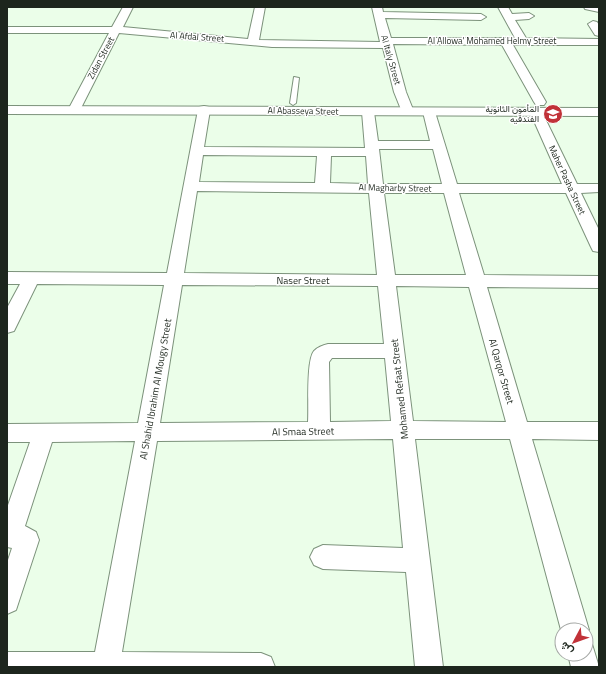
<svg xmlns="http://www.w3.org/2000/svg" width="606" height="674" font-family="'Titillium Web',Vazirmatn,sans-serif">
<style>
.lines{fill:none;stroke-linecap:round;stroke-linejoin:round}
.lane-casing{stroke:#7c927b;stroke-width:2}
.street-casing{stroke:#7c927b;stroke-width:2}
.secondary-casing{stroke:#7c927b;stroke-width:2}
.lane{fill:#fff;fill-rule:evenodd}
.street{fill:#fff;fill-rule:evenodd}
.secondary{fill:#fff;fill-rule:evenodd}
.labels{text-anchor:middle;stroke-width:3;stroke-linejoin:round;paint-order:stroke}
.far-street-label{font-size:9px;fill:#1d261d;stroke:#fff}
.far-poi-label{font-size:9px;fill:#1d261d;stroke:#fff;text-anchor:end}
.street-label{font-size:10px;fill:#1d261d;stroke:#fff}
</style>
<rect width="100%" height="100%" fill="#ebfee9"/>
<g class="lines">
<defs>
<path id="lane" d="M294,77l5,1 -3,25 -3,2 -3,-2z"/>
<g id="street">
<path d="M123,7h10l-10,20 125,12 7,-32h10l-6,33 121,2 -8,-35h10l1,5 98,2 5,3 -5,3 -96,-2 6,20h124l-17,-31h10l4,7 17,-1 5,3 -5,3 -14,1 11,18 73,1v6h-86l33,57 -2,3h-8l-2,-3 -32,-57 -109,-1 13,48 8,20 -1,3h-10l-1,-3 -8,-20 -11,-44 -111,-1 -153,-14 -39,77 -1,3h-10l-1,-3 41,-77h-102v-6h105z"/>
<path d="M584,7h15v5l-14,-3z"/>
<path d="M593,21l4,1 2,3v11l-4,-1 -7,-11z"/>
<path d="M204,106l5,1 1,3 -6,37 161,1 -3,-36 1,-3h10l1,3 4,29h52l-7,-29 1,-3h10l1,3 22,72h105l-32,-72 1,-3h10l1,3 35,72h22v8l-18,1 18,37v22l-6,-1 -2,-4 -25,-54h-107l25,82 115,1v12l-112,-1 40,135h72v18l-67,-1 57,191 -3,6v-6h-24v1l-1,-1 -51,-191h-95l28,228h-28l-9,-95 -83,-3 -9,-4 -4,-8 4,-8 9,-4 80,3 -10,-109 -236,2 -35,211 139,1 10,4 4,10h-268v-15h88l40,-211 -83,1 -27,84 11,6 3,8 -23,70 -9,4v-51l5,-15 -5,-1v-39l23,-66h-23v-18l131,-1 26,-138 -127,-1 -23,47 -7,2v-25l13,-24h-13v-12l160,1 31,-163 1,-3zM379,149h54l9,35h-59zM203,155l114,1 -2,27 -116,-1zM331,156h35l2,28 -38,-1zM197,191l172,2 8,82 -193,-2zM384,193h60l22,82h-71zM182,285l196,1 6,58h-56c-5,1 -10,3 -14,7 -8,9 -5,57 -6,71l-148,1zM396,286l73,1 37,135 -93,-1zM332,358h53l6,63 -61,1 -1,-60z"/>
<path d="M586,642l6,2 7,23h-28l-3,-13h18z"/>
</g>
<path id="secondary" d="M7,106l592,2v8l-592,-2z"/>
</defs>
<use href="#lane" class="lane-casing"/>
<use href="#street" class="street-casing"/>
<use href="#secondary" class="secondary-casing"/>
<use href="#lane" class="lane"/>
<use href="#street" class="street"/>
<use href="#secondary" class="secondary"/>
</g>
<defs>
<symbol id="school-disc" viewBox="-11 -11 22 22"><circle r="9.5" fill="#c13138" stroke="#fff"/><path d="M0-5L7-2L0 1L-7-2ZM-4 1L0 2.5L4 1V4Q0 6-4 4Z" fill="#fff"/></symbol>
</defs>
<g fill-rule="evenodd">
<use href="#school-disc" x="542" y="103" width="22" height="22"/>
</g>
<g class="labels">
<g class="far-street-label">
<text transform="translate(197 37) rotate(4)" y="3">Al Afdal Street</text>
<text x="492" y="44">Al Allowa' Mohamed Helmy Street</text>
<text transform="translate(101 58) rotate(-62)" y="3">Zidan Street</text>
<text transform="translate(391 60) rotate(74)" y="3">Al Italy Street</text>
<text transform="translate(303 111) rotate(1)" y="3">Al Abasseya Street</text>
<text transform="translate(567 180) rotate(65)" y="3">Maher Pasha Street</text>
<text transform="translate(395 188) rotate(1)" y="3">Al Magharby Street</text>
</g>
<g class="far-poi-label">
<text x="539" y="112">المأمون الثانوية<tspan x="539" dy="10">الفندقيه</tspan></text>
</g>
<g class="street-label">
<text x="303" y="284">Naser Street</text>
<text transform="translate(502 371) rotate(74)" y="4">Al Qarqor Street</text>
<text transform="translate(155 389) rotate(-80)" y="4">Al Shahid Ibrahim Al Mougy Street</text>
<text transform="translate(399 389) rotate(-96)" y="4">Mohamed Refaat Street</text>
<text transform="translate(303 431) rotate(-1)" y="4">Al Smaa Street</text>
</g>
</g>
<rect width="606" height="674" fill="none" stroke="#1d261d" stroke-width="16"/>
<g transform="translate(574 642) rotate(229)"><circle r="19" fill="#ffffff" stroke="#a5a8a5"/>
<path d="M0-3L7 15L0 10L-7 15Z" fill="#c13138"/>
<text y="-6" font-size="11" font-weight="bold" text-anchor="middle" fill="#1d261d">ش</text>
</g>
</svg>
